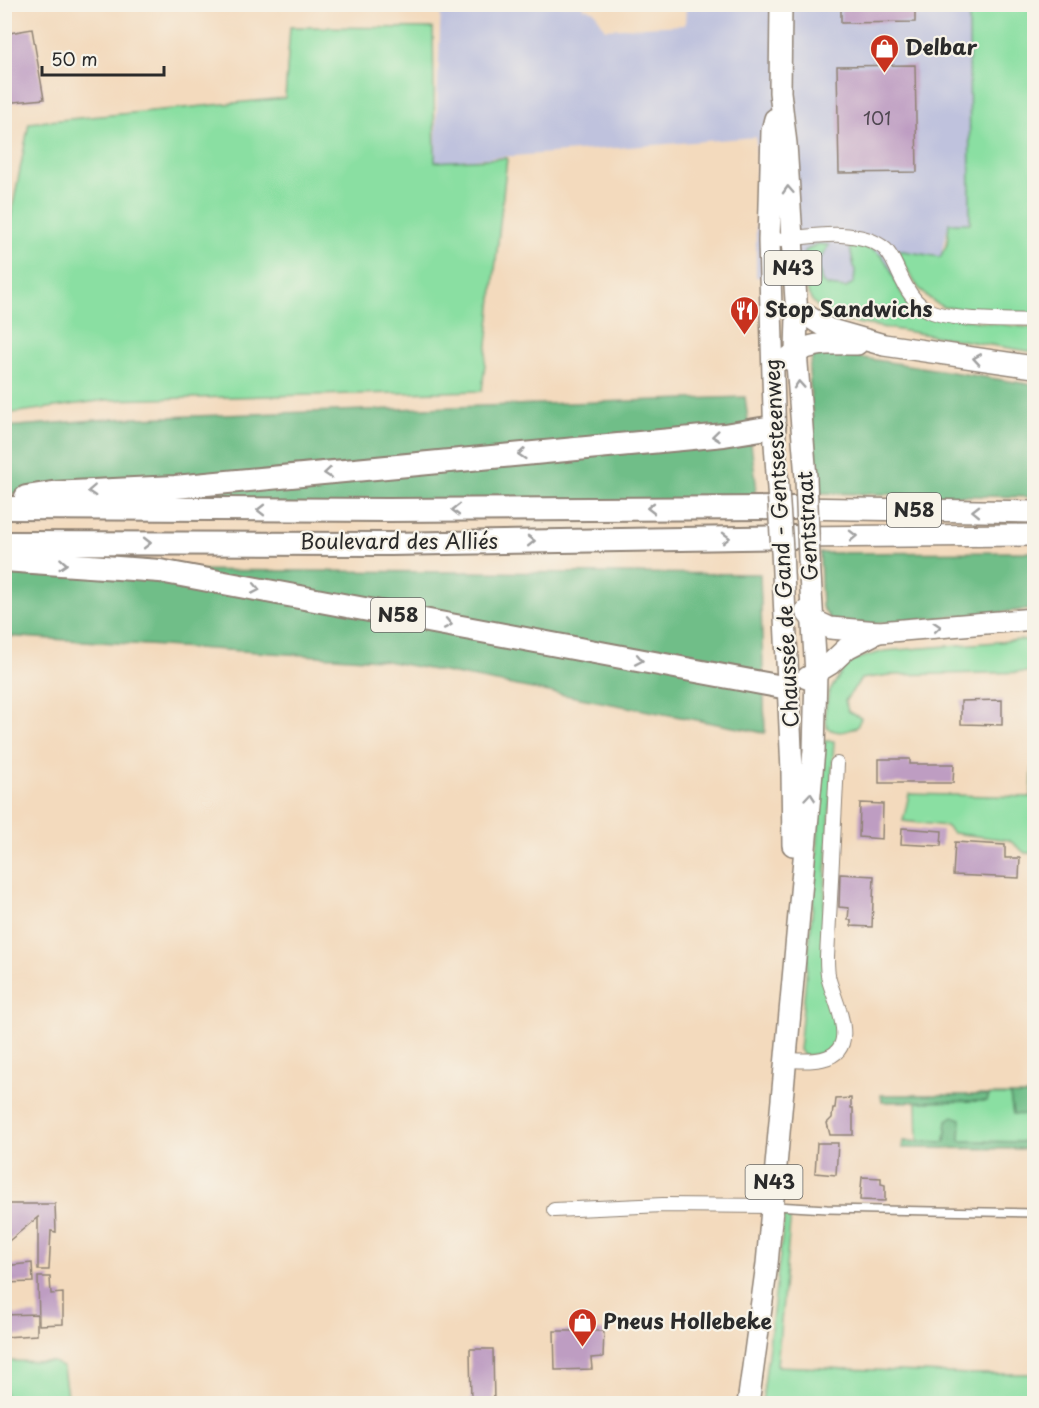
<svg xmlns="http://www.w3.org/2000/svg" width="1039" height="1408" font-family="'Playpen Sans',sans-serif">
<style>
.industrial{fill:#bfc2dd}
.green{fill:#8adfa2;stroke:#5a8566;stroke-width:1.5}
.forest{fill:#6fbe88;stroke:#4d745a;stroke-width:1.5}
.building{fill:#be9dc2}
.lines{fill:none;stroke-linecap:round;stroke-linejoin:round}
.service-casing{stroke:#8f8274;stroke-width:10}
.minor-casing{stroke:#8f8274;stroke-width:16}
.primary-casing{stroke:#8f8274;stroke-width:24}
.trunk-casing{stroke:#8f8274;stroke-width:26}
.service{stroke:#fff;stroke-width:7}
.minor{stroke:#fff;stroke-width:14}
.primary{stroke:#fff;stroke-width:21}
.trunk{stroke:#fff;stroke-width:22}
.primary-bridge-casing{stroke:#8f8274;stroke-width:24;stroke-linecap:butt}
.primary-bridge{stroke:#fff;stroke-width:21}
.oneway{stroke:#a0a0a0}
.labels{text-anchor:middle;stroke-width:4.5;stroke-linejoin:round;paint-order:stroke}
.number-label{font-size:18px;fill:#504851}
.shield{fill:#f7f3e8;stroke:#686764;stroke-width:1.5}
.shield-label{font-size:20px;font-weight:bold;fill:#2b2b2b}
.poi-label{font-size:21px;font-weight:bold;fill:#2b2b2b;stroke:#f7f3e8;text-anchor:start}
.street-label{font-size:21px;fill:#2b2b2b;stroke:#f7f3e8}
</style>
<rect width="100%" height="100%" fill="#f7f3e8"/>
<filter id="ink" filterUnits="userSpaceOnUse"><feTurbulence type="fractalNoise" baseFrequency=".0167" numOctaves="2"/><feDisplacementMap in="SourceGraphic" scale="12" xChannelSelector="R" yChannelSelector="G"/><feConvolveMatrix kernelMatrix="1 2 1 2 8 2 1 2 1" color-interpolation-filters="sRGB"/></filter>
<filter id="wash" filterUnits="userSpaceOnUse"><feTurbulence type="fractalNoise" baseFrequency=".008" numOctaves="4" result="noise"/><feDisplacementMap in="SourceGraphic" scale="24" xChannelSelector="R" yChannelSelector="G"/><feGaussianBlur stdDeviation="1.35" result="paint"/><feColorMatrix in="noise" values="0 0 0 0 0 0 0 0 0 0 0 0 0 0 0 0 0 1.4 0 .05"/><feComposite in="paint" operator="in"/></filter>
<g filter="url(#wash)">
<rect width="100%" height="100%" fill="#f3dabd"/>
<path class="industrial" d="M441,5h141l2,3 10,3 11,18 80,-4 1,-20h285l2,221 -24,-3 -9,35 -43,-7 5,44 -146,-18v-140l-321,25z"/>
<g class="green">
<path d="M969,5h65v309l-91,-7c-27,-14 -32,-31 -46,-57l43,7 7,-13 2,-21h21z"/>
<path d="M290,27l143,1 2,134 72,-4 -25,233 -376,9 -101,14v-167l24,-124 256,-25z"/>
<path d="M849,243c54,6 35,43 67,67 6,4 16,4 23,5 32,6 63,10 95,13v24l-190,-31c-41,-17 -40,-29 -39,-70l12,-7 12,1 -11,17 4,20 6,4 18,2 8,-6 1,-11z"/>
<path d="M1034,639v33l-145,3 -28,4 -16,22 3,10 13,7 -4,9c-12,5 -18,7 -30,1l-2,-17 4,-19 14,-22 10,-10 32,-9z"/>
<path d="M824,741h10l-11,184 16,113 -14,16 -21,1 -5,-5 16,-167z"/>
<path d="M1034,757v96h-9l-16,-13 -56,-7 -7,-7 -43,-5 6,-27 122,3 2,-39z"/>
<path d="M989,1095h21l3,19h13l-2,28 -64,-1 -13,-20 -2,21 -27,-1 -1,-39 70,-1z"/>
<path d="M791,1212l-14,154 193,8h64v29h-272l23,-190z"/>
<path d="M5,1361l49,1 9,6 5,35h-63z"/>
</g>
<g class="forest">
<path d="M823,354l27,2 184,29v112l-217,-4 -8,-124 4,-13z"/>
<path d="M745,397l11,86 -3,25 -366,2 -382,-17v-66l105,-8z"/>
<path d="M1034,552v57l-161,15 -42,-4 -9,-13 -2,-54z"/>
<path d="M4,569l756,5 5,159 -384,-73 -376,-24z"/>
<path d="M881,1095h108l-2,6 -105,1z"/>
<path d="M1010,1095h24v54l-132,-1 1,-7 42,1 2,-22 6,-4 8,3 -1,22 64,1 2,-27 -13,-1z"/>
</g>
<g id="blocks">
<g class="building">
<path d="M841,4h74v18l-74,1z"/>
<path d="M32,29l12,70 -40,4v-69z"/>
<path d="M915,65l2,107 -78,1 -2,-107z"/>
<path d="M1002,700v25l-41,-1v-23z"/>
<path d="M879,759h31v5h44l-1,19h-74z"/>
<path d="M860,803l23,1 -1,35 -23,-2z"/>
<path d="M902,828l40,3 -1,15 -40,-2z"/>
<path d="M955,842l50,3v13h15l-1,20 -66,-3z"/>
<path d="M840,874l34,2 -2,51 -21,-1v-6h-3l1,-12 -10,-1z"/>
<path d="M851,1098v10h2v27h-23l-3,-12 5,-5 1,-10h2l1,-9z"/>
<path d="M817,1143h21l-2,32 -21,-2z"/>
<path d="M862,1177l19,1v6l4,1v16l-25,-1z"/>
<path d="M4,1204h51l1,28 -5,-1 -2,39h-11v-53l-34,28z"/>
<path d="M32,1263l1,19 -29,1v-17z"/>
<path d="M38,1277h12l1,17 12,-1v31l-24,1z"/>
<path d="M37,1314v21l-33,2v-22z"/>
<path d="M554,1331h50l-1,26 -12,1 1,11 -37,1z"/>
<path d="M470,1349h23l1,55h-23z"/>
</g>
</g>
</g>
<g filter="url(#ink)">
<use href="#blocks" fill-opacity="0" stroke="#8f8274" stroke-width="1.5"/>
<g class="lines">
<defs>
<path id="service" d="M775,1206l52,3 207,4"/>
<g id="minor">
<path d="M769,241c34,-3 88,-16 116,8 7,7 10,16 14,24 7,15 15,31 31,38 23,10 77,9 104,10"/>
<path d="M785,1060c11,0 25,2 37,-1 39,-9 14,-54 7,-79 -2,-7 -2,-15 -2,-23l10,-193"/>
<path d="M554,1210l109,-5 110,1"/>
</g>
<g id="primary">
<path d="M781,4l-1,88 6,52 11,172 -1,35 10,127"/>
<path d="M797,316l9,-1 22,14 56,16 150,22"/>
<path d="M787,359c20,-18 45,-15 70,-15"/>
<path d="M775,443l-6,-202 3,-110 3,-12"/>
<path d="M793,508l241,4"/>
<path d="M794,537l240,-2"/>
<path d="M782,550l10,221 1,74"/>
<path d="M806,611l7,9 17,8 49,4 155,-13"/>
<path d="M807,678l23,-14 17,-16 31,-16"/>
<path d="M748,1404l19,-140 47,-514 2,-76 -7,-116"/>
</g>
<g id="trunk">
<path d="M26,497l26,-4 123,-6 549,-52 50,-8"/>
<path d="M4,508l383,2 406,-2"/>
<path d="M4,543l386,1 404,-7"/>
<path d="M4,560l156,11 628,117"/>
</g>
</defs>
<use href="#service" class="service-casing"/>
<use href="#minor" class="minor-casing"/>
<use href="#primary" class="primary-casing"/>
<use href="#trunk" class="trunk-casing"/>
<use href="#service" class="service"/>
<use href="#minor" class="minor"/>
<use href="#primary" class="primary"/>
<use href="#trunk" class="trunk"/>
<defs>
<g id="primary-bridge">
<path d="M775,443l7,107"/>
<path d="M806,478l3,80"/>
</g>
</defs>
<use href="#primary-bridge" class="primary-bridge-casing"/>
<use href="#primary-bridge" class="primary-bridge"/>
</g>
<defs><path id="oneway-chevron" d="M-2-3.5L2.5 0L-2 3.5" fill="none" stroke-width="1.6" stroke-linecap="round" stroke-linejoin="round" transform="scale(1.5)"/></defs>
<g class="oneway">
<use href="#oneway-chevron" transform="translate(788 190) rotate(-93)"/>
<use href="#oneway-chevron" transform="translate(977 359) rotate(-171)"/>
<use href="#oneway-chevron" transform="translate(799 385) rotate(-94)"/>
<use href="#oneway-chevron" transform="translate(716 436) rotate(174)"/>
<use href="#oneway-chevron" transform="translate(522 454) rotate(175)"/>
<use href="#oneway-chevron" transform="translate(328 473) rotate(175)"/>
<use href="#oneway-chevron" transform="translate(92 491) rotate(177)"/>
<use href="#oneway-chevron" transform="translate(651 508) rotate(180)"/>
<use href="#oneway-chevron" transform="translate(261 510) rotate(-180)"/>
<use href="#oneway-chevron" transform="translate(456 510) rotate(180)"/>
<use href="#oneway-chevron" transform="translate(976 511) rotate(-179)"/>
<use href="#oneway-chevron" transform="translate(853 536) rotate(-1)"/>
<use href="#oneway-chevron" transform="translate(726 538) rotate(-1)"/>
<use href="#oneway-chevron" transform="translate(531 541) rotate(-1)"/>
<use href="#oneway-chevron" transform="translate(147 543)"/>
<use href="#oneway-chevron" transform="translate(63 564) rotate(4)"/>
<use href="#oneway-chevron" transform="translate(256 589) rotate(11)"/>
<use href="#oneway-chevron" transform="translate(448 624) rotate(11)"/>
<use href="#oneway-chevron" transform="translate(937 627) rotate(-5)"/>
<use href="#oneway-chevron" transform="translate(639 660) rotate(11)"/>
<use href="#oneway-chevron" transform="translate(810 797) rotate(-85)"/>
</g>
</g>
<defs>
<symbol id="shop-pin" viewBox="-11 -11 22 30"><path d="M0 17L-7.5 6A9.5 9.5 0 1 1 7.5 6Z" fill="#c8321e" stroke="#f7f3e8"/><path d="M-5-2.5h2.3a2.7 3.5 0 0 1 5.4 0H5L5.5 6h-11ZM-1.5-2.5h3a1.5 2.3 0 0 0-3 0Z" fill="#fff"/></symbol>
<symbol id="restaurant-pin" viewBox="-11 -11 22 30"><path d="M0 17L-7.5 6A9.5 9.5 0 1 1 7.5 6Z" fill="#c8321e" stroke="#f7f3e8"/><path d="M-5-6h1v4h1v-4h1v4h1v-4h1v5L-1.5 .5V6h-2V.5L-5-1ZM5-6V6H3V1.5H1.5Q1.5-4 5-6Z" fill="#fff"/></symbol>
</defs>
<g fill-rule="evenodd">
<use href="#shop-pin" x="868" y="32" width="33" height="45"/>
<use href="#restaurant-pin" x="728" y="294" width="33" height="45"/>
<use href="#shop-pin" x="566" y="1306" width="33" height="45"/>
</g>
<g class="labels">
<g class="number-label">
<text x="877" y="125">101</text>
</g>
<g class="shield">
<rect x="764.5" y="251" width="57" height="34" rx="4.5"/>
<rect x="887" y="493" width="54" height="34" rx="4.5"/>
<rect x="371" y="598" width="54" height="34" rx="4.5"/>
<rect x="745.5" y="1165" width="57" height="34" rx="4.5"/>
</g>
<g class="shield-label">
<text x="793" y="275">N43</text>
<text x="914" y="517">N58</text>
<text x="398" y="622">N58</text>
<text x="774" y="1189">N43</text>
</g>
<g class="poi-label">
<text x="905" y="55">Delbar</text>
<text x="765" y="317">Stop Sandwichs</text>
<text x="603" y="1329">Pneus Hollebeke</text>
</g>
<g class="street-label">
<text transform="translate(808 526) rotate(-93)" y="7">Gentstraat</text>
<text x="399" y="549">Boulevard des Alliés</text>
<text transform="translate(782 543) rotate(-93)" y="7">Chaussée de Gand - Gentsesteenweg</text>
</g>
</g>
<rect width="1039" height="1408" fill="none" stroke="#f7f3e8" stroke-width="24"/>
<path d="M42 66v9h122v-9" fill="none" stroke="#2b2b2b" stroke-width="3"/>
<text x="51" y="66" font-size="18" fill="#2b2b2b" stroke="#f7f3e8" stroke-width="4.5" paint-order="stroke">50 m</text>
</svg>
